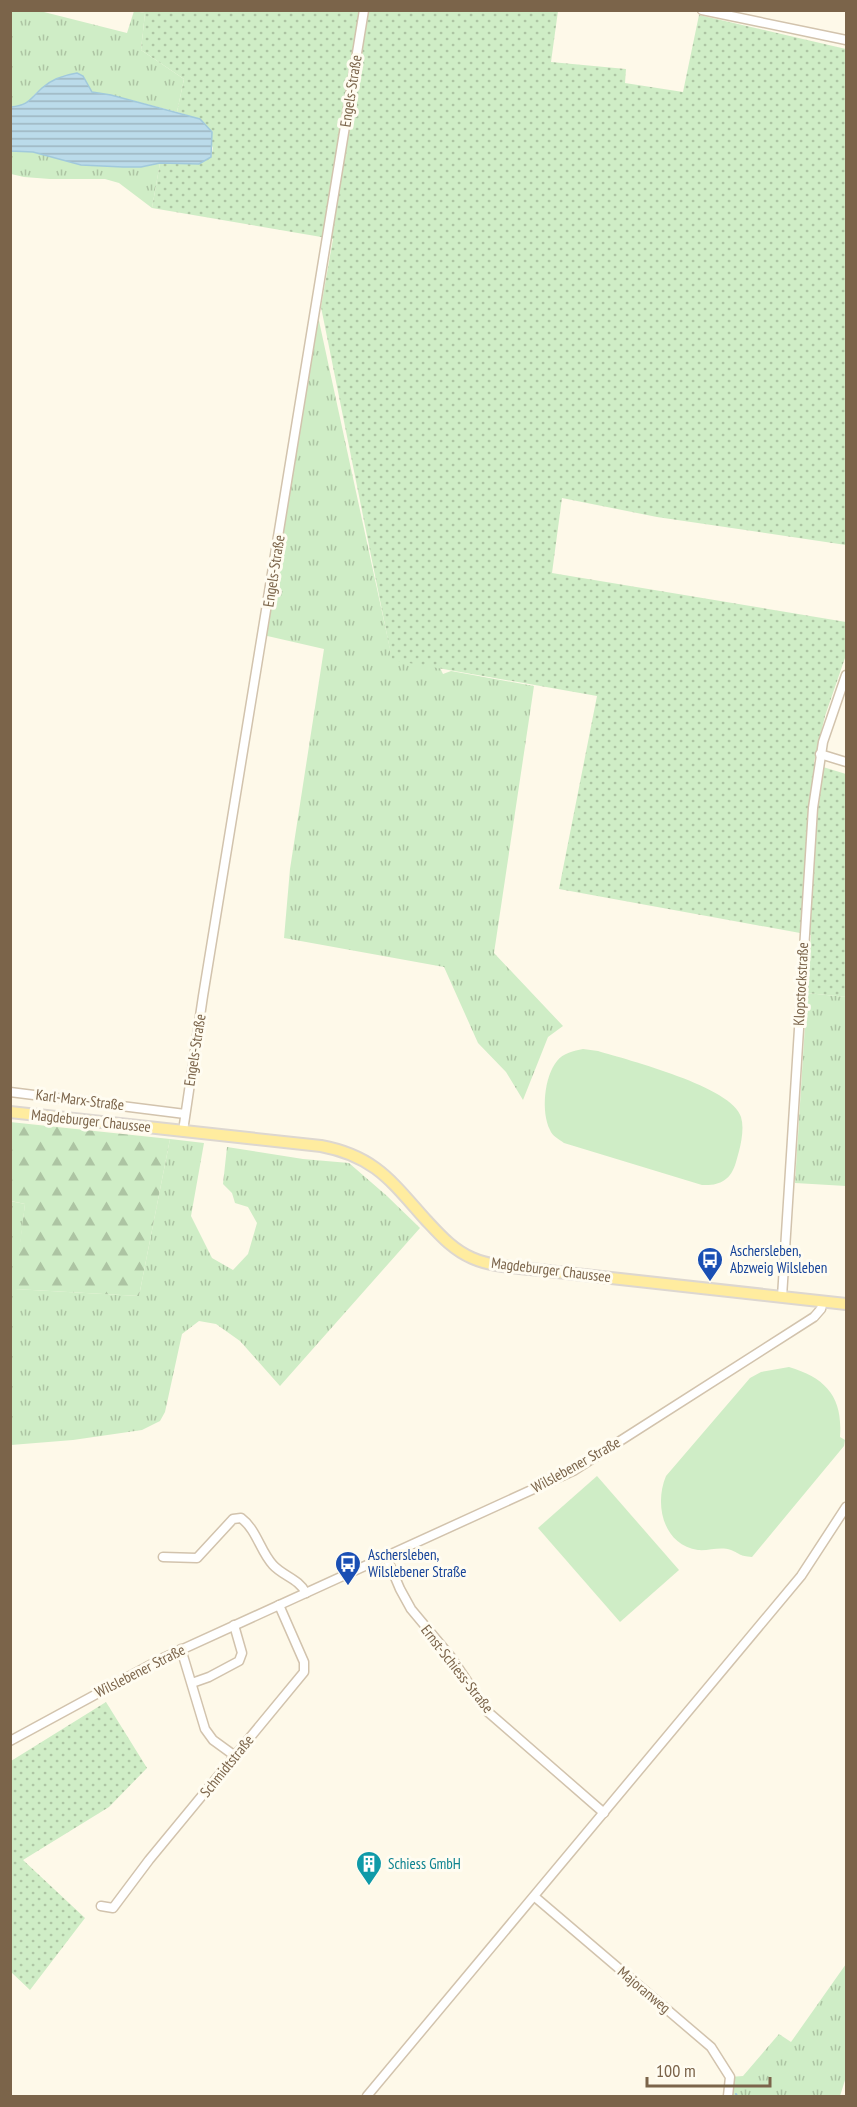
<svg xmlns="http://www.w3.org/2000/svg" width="857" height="2107" font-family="'PT Sans Narrow',sans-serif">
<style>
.grass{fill:url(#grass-tufts)}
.forest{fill:url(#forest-firs)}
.park{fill:#cfedc6}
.garden{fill:url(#garden-dots)}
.water{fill:url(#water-rules);stroke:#a1c9dc;stroke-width:1.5}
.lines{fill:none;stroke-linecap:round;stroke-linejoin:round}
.stream{stroke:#a1c9dc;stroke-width:2}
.minor-casing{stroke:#d2c3ad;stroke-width:11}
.major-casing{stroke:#ddd7d0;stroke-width:14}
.minor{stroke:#fff;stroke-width:8}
.major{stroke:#ffec9f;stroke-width:10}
.labels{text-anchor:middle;stroke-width:6;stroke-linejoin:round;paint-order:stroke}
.street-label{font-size:15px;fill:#7b644a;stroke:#fffcf1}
.transit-label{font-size:15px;fill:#164399;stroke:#fffcf1;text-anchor:start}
.culture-label{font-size:15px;fill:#0d838f;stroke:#fffcf1;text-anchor:start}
</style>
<defs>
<pattern id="grass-tufts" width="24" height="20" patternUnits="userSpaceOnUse" patternTransform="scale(1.5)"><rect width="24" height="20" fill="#cfedc6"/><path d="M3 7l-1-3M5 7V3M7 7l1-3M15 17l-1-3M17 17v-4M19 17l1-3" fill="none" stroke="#adc4a3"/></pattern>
<pattern id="forest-firs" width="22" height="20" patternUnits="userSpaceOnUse" patternTransform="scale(1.5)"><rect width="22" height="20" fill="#cfedc6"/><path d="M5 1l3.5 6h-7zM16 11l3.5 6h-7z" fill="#adc4a3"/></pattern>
<pattern id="garden-dots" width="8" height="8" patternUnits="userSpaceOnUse" patternTransform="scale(1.5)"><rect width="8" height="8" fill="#cfedc6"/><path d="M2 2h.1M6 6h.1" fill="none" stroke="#adc4a3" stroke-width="1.8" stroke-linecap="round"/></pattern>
<pattern id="water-rules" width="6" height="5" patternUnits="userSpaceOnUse" patternTransform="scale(1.5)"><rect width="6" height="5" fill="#bbdbea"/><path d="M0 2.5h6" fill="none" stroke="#9db5c0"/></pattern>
</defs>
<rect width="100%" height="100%" fill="#fef9e9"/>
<g class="grass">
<path d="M11,11h29l87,22 7,-22 11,2 -4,37 43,29 -7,33 -66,-17 -19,-3 -9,-15c-10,2 -33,5 -41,11 -15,11 -9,17 -31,19z"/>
<path d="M11,151l22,1 48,13 60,2 19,-4 -8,45 -33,-25 -14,-4h-55l-26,-2 -13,-3z"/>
<path d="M316,307l76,351 47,8 4,8 8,-3 83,15 -40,267 69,73 -15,11 -25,63 -17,-28 -28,-29 -34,-76 -160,-29 6,-69 34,-220 -61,-14z"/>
<path d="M807,993l39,4v189l-51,-3z"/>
<path d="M170,1139l34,4 -13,73 21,42 21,12 15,-16 9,-31 -9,-16 -13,-4 -3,-10 -9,-9 4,-37 76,12 46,4 38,33 33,32 -140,158 -40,-45 -24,-17 -17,-3 -17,13 -17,78 -5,9 -18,9 -69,10 -62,5 -1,-244 15,3 -10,85 124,7z"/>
<path d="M846,1964v113l-6,19h-112l2,-19 13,-1 36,-42 12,8z"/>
</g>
<path class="forest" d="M10,1122l160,17 -31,157 -125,-7 11,-85 -14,-3z"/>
<g class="park">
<path d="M583,1049l15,2c30,9 135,36 143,66 4,13 -1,32 -5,45 -5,18 -16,24 -34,23l-138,-42c-5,-4 -12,-7 -14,-13 -9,-18 -6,-53 7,-69 6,-8 17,-10 26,-12z"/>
<path d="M789,1367c37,11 54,30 51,70l5,3 -1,6 -92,111c-13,-1 -11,-3 -21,-7 -11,-4 -22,1 -33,0 -35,-5 -44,-46 -32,-74l84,-98 11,-6z"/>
<path d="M597,1476l82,94 -59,52 -82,-94z"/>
</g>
<g class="garden">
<path d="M134,11h424l-7,51 75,7 -1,14 58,9 16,-77 147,34v496l-189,-28 -95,-19 -10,75 294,49v33l-21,61 -11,46 9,5 23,7v223l-39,-4 4,-58 -252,-46 38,-193 -205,-36 -71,-353 12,-68 -181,-31 8,-45 39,1 12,-7 2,-9 -13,-29 -23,-7 7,-33 -43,-29 4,-37z"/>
<path d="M106,1702l41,66 -38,39 -86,53 62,58 -55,72 -19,-18v-211z"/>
</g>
<path class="water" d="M77,73l6,3 9,16 19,3 89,24 12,13 -1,25 -12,7 -39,-1 -19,4h-18l-42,-2 -48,-13 -22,-1v-44c18,-2 18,-7 31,-19 10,-9 22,-13 35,-15z"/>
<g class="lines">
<path class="stream" d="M736,2094l1,2"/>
<defs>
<g id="minor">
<path d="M702,10l144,30"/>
<path d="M820,754l26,8"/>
<path d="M10,1092l175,22"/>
<path d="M183,1131l20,-135 161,-986"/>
<path d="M782,1297l31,-489 10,-66 23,-67"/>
<path d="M386,1556l14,33 11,20 40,48 37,55 116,101"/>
<path d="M163,1557l34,1 36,-39 8,-1c16,12 19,33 32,47 10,11 26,14 33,28"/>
<path d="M181,1649l24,80 8,11 22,16"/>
<path d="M192,1683l17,-6 30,-16 3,-8 -8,-28"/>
<path d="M10,1741l151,-82 412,-188 241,-154 7,-8 2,-8"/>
<path d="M535,1897l176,150 19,30 -2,19"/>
<path d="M101,1906l12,2 36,-48 155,-188v-10l-25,-57"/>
<path d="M367,2096l434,-520 45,-69"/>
</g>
<path id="major" d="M10,1112l311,34c54,10 71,36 105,74 14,15 27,30 46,38 18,8 39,9 58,11l316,35"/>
</defs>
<use href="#minor" class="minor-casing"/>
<use href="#major" class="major-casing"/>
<use href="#minor" class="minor"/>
<use href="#major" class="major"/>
</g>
<defs>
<symbol id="bus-pin" viewBox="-11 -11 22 30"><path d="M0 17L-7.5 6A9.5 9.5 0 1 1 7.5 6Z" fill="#1a4fb4" stroke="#fffcf1"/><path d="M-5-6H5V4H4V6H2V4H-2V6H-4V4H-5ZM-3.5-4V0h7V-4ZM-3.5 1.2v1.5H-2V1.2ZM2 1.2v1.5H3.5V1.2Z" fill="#fff"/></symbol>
<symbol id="building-pin" viewBox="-11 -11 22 30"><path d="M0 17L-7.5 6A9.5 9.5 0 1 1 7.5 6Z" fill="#0f9aa8" stroke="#fffcf1"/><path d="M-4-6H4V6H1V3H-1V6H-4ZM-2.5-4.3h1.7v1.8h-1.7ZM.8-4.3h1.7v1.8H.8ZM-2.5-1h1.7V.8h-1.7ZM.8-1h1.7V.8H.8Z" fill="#fff"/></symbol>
</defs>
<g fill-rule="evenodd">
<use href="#bus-pin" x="695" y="1245" width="30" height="40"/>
<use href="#bus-pin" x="333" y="1549" width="30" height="40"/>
<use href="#building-pin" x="354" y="1849" width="30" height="40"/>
</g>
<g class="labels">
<g class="street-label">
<text transform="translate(351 91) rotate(-81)" y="5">Engels-Straße</text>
<text transform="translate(274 571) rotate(-81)" y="5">Engels-Straße</text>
<text transform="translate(801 984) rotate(-87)" y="5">Klopstockstraße</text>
<text transform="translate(195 1050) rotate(-81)" y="5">Engels-Straße</text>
<text transform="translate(80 1100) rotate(7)" y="5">Karl-Marx-Straße</text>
<text transform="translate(91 1121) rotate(6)" y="5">Magdeburger Chaussee</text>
<text transform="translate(551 1270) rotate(7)" y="5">Magdeburger Chaussee</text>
<text transform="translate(576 1465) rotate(-29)" y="5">Wilslebener Straße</text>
<text transform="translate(457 1669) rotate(52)" y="5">Ernst-Schiess-Straße</text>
<text transform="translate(140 1671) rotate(-27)" y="5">Wilslebener Straße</text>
<text transform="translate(227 1766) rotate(-51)" y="5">Schmidtstraße</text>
<text transform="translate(644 1990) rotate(40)" y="5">Majoranweg</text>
</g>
<g class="transit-label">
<text x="730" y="1256">Aschersleben,<tspan x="730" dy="17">Abzweig Wilsleben</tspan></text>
<text x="368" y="1560">Aschersleben,<tspan x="368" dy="17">Wilslebener Straße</tspan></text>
</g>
<g class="culture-label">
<text x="388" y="1869">Schiess GmbH</text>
</g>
</g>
<rect width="857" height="2107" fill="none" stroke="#7b644a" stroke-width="24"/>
<path d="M647 2077v9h123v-9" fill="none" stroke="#7b644a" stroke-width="3"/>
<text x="656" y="2077" font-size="18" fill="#7b644a" stroke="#fffcf1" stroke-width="4.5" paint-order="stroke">100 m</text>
</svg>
